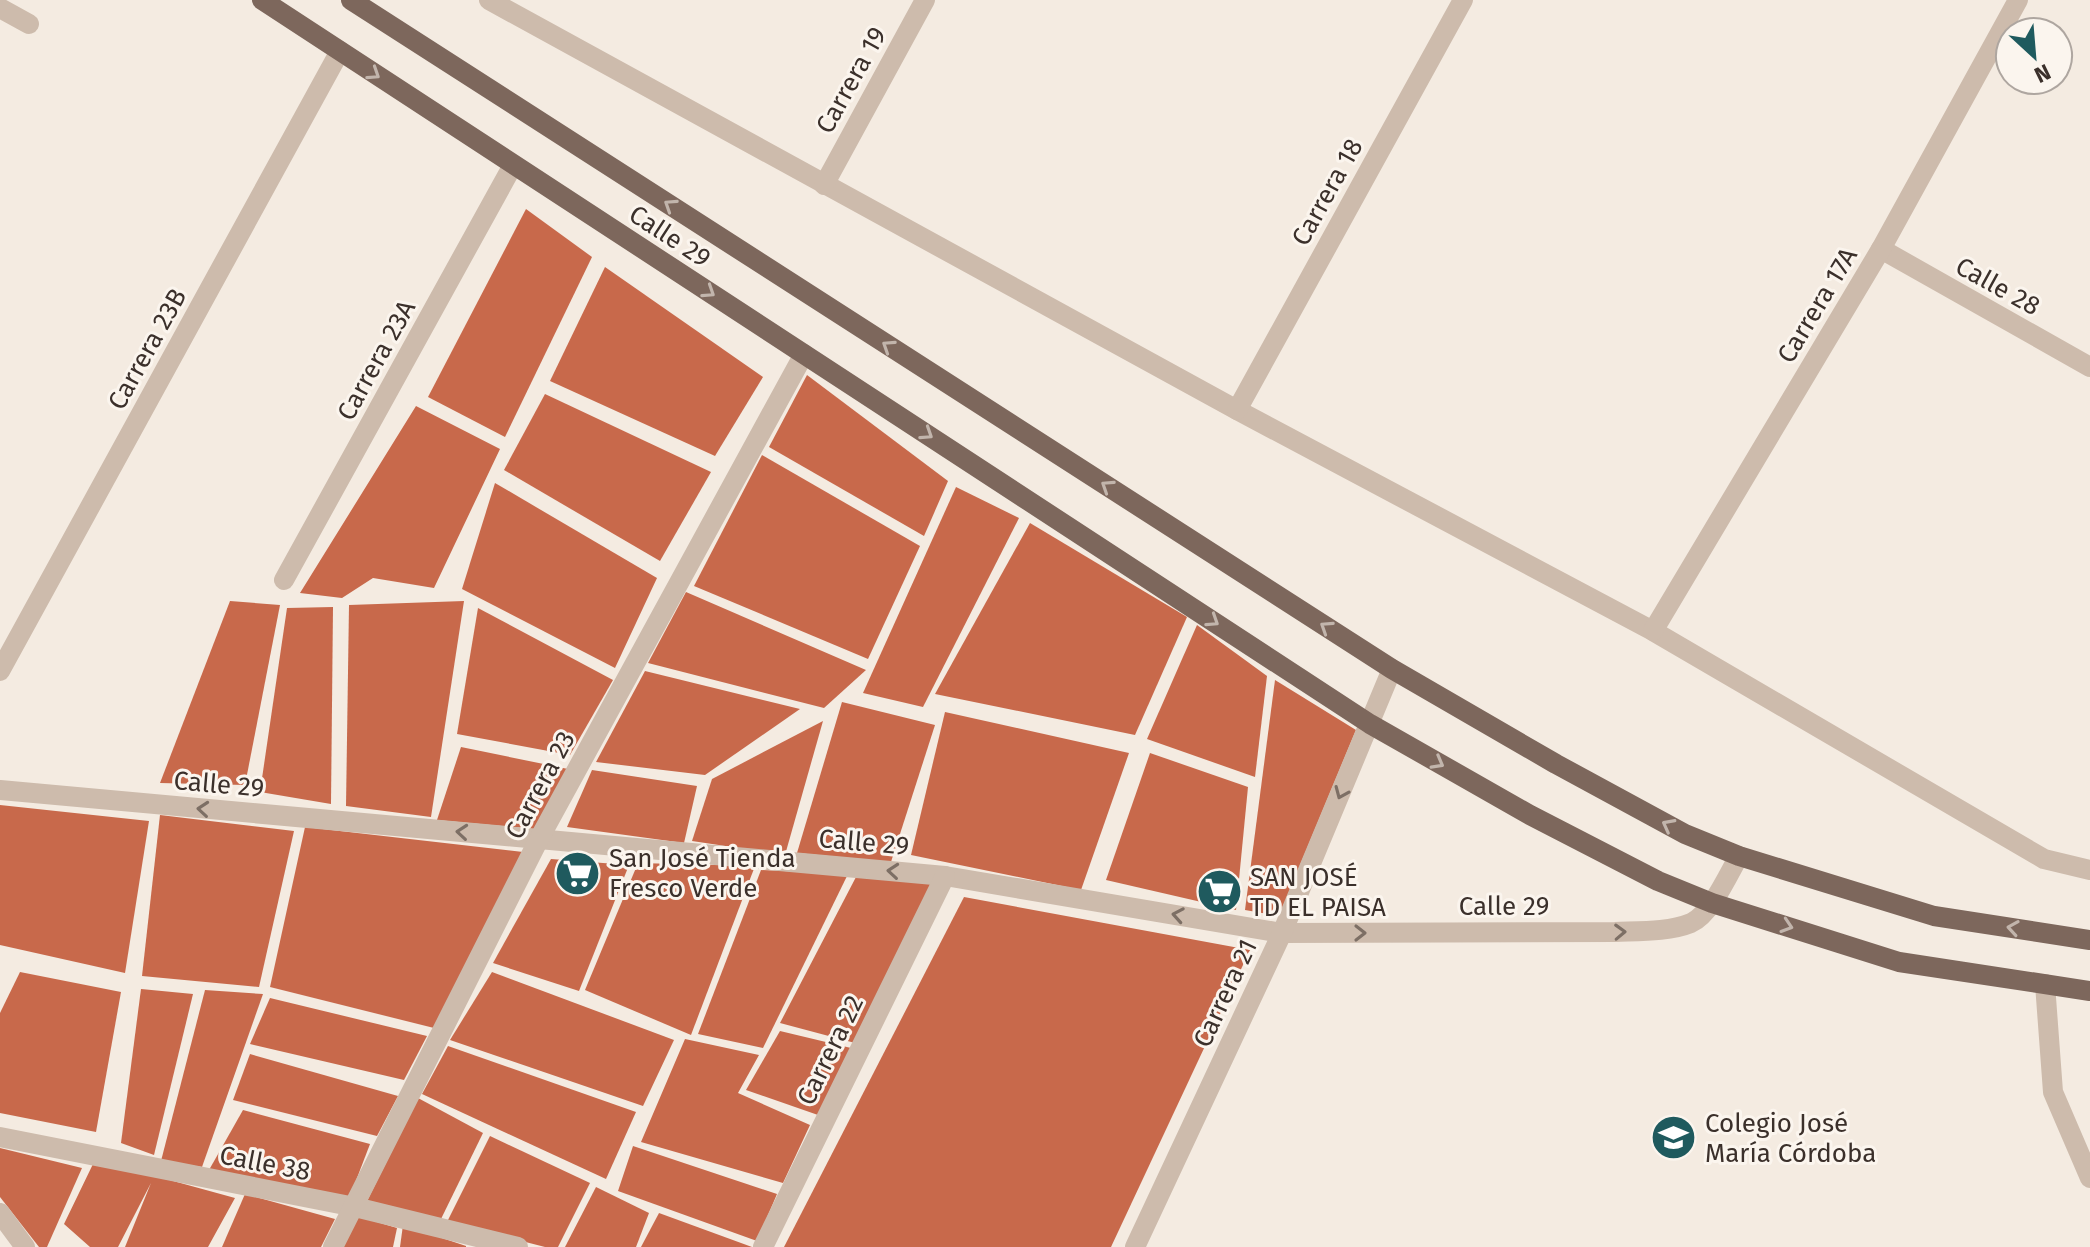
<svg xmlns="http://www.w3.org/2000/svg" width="2090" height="1247" font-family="'Fira Sans',sans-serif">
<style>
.building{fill:#c8694b}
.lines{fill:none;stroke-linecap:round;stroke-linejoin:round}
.minor{stroke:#cdbbac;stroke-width:20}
.major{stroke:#7d675c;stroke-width:20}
.oneway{stroke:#c2b5ac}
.oneway2{stroke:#7d6f65}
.labels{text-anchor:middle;stroke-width:6;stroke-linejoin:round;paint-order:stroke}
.street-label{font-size:26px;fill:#3b302b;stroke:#fbf5ee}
.poi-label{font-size:26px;fill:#3b302b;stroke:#fbf5ee;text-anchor:start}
</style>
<rect width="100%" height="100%" fill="#f4ebe1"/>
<g class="building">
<path d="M526,209l66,48 -87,180 -77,-40z"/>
<path d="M605,267l158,110 -48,79 -165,-75z"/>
<path d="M807,375l141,106 -24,55 -155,-89z"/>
<path d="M545,394l166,78 -51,89 -156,-91z"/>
<path d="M416,406l84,43 -66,139 -61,-10 -31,20 -42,-5z"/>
<path d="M762,455l158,91 -52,113 -174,-73z"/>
<path d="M495,483l162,95 -42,90 -153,-79z"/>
<path d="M956,487l63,31 -96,189 -60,-14z"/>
<path d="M1030,523l157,94 -52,118 -200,-41z"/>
<path d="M686,592l180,78 -42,38 -176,-45z"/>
<path d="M230,601l50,4 -35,180 -85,-2z"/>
<path d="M464,601l-33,216 -85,-11 3,-201z"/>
<path d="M333,607l-2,197 -71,-12 27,-184z"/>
<path d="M478,608l135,72 -43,75 -113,-21z"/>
<path d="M1197,625l70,51 -12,101 -108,-38z"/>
<path d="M645,671l155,38 -95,66 -109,-13z"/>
<path d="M1275,680l81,50 -77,186 -34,-6z"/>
<path d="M842,702l93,23 -44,137 -94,-9z"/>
<path d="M945,712l184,41 -48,137 -170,-35z"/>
<path d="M823,721l-38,134 -93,-14 20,-62z"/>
<path d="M461,747l107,22 -33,60 -98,-9z"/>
<path d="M1150,753l98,34 -12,123 -130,-30z"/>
<path d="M592,770l105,16 -13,57 -117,-16z"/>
<path d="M0,805l149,16 -24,152 -125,-28z"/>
<path d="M160,815l134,16 -35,156 -117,-11z"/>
<path d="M305,827l218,25 -85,177 -168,-42z"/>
<path d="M551,859l78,6 -50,126 -86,-28z"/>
<path d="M638,863l117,3 -64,169 -106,-45z"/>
<path d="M761,870l87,4 -85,174 -65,-14z"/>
<path d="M856,877l78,5 -79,161 -75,-20z"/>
<path d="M964,897l286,53 -139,297h-327z"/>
<path d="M20,972l101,20 -25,140 -96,-19v-100z"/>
<path d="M492,972l182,68 -31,66 -193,-66z"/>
<path d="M141,989l52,5 -39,161 -33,-12z"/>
<path d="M205,990l58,4 -61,173 -41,-6z"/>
<path d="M270,998l157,38 -23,44 -154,-36z"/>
<path d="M780,1031l71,17 -33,67 -72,-25z"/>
<path d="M685,1039l74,16 -21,38 72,32 -27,58 -142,-41z"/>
<path d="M448,1046l188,66 -30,67 -184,-85z"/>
<path d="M250,1054l148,42 -21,40 -144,-36z"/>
<path d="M418,1098l65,35 -42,86 -75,-16z"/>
<path d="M243,1110l127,34 -21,55 -140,-29z"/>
<path d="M490,1136l100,47 -32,64h-13l-98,-25z"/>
<path d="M633,1146l144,48 -20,47 -139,-50z"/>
<path d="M0,1148l82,20 -35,79h-8l-39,-50z"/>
<path d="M93,1164l62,12 80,22 -27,49h-83l26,-64 -33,64h-28l-26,-23z"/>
<path d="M596,1187l53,26 -13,34h-71z"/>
<path d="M245,1194l90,25 -14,28h-99z"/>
<path d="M659,1213l93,34h-111z"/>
<path d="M357,1216l40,12 -4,19h-52z"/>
<path d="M403,1225l63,21v1h-66z"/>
</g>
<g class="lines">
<g class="minor">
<path d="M489,0l748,410 416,221 391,228 46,11"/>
<path d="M0,8l29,16"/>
<path d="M824,185l101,-185"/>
<path d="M1881,249l209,118"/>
<path d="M1237,410l226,-410"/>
<path d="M284,580l229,-415"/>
<path d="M1653,631l228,-382 137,-249"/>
<path d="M0,671l340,-620"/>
<path d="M0,790l945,86 337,57 333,-1c24,-1 54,0 76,-9 20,-9 37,-48 48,-67"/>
<path d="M2045,984l8,108 37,86"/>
<path d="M0,1137l355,70 163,40"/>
<path d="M0,1213l25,34"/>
<path d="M333,1247l206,-408 265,-485"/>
<path d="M763,1247l182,-371"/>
<path d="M1135,1247l147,-314 110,-264"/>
</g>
<g class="major">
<path d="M262,0l1108,724 160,91 128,66 54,22 187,59 191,29"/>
<path d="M351,0l1041,669 164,95 129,70 54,22 195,60 156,24"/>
</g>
</g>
<defs><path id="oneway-chevron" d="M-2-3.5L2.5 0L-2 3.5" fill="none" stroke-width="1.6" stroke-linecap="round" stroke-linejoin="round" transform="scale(2)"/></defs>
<g class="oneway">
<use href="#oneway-chevron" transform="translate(374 74) rotate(33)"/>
<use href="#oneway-chevron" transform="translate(670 205) rotate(-147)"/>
<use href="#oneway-chevron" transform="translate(709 292) rotate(33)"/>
<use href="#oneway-chevron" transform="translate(888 346) rotate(-147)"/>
<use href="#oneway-chevron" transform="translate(927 434) rotate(33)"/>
<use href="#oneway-chevron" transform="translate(1107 486) rotate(-147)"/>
<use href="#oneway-chevron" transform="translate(1213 621) rotate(33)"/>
<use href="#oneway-chevron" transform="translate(1326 627) rotate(-147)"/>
<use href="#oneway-chevron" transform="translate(1438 763) rotate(29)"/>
<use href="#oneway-chevron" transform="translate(1668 825) rotate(-152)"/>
<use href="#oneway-chevron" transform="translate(1787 926) rotate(18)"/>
<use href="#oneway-chevron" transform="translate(2013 928) rotate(-171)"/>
</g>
<g class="oneway2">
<use href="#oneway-chevron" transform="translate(1341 793) rotate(113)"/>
<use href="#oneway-chevron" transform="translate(203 809) rotate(-175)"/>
<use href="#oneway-chevron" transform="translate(462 832) rotate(-175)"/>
<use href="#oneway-chevron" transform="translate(893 871) rotate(-175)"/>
<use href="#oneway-chevron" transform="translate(1178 915) rotate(-170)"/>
<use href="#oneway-chevron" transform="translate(1620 932) rotate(-2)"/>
<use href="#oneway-chevron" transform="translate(1360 933)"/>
</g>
<defs>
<symbol id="supermarket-disc" viewBox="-11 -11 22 22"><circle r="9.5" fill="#1f5a5e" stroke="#fbf5ee"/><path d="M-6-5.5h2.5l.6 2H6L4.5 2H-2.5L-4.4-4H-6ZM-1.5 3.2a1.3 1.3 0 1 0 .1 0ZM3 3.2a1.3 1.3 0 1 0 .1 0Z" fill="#fff"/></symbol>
<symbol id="school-disc" viewBox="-11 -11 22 22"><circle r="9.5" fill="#1f5a5e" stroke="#fbf5ee"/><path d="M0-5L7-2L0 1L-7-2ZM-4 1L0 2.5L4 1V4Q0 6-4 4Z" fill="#fff"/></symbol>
</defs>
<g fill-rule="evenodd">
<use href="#supermarket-disc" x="552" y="848" width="51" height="51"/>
<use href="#supermarket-disc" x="1194" y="866" width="51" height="51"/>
<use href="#school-disc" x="1648" y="1112" width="51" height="51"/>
</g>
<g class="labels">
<g class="street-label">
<text transform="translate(851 80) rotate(-61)" y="9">Carrera 19</text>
<text transform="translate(1327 192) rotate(-61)" y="9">Carrera 18</text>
<text transform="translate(670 236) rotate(33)" y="9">Calle 29</text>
<text transform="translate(1998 286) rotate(29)" y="9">Calle 28</text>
<text transform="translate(1817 305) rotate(-59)" y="9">Carrera 17A</text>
<text transform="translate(147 349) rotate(-61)" y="9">Carrera 23B</text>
<text transform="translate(376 360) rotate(-61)" y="9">Carrera 23A</text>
<text transform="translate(219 784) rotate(5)" y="9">Calle 29</text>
<text transform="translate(540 785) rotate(-62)" y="9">Carrera 23</text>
<text transform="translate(864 842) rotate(5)" y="9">Calle 29</text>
<text x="1504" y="915">Calle 29</text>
<text transform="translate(1225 993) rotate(-65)" y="9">Carrera 21</text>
<text transform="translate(830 1050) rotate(-64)" y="9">Carrera 22</text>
<text transform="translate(265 1163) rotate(11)" y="9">Calle 38</text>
</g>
<g class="poi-label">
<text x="609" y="867">San José Tienda<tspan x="609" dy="30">Fresco Verde</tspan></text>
<text x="1250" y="886">SAN JOSÉ<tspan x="1250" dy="30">TD EL PAISA</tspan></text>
<text x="1705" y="1132">Colegio José<tspan x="1705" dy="30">María Córdoba</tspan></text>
</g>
</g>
<g transform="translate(2034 56) rotate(154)"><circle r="38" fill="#fbf5ee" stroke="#aea6a0" stroke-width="2"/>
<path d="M0-6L14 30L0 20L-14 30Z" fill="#1f5a5e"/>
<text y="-12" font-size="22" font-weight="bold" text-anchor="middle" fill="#3b302b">N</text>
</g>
</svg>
